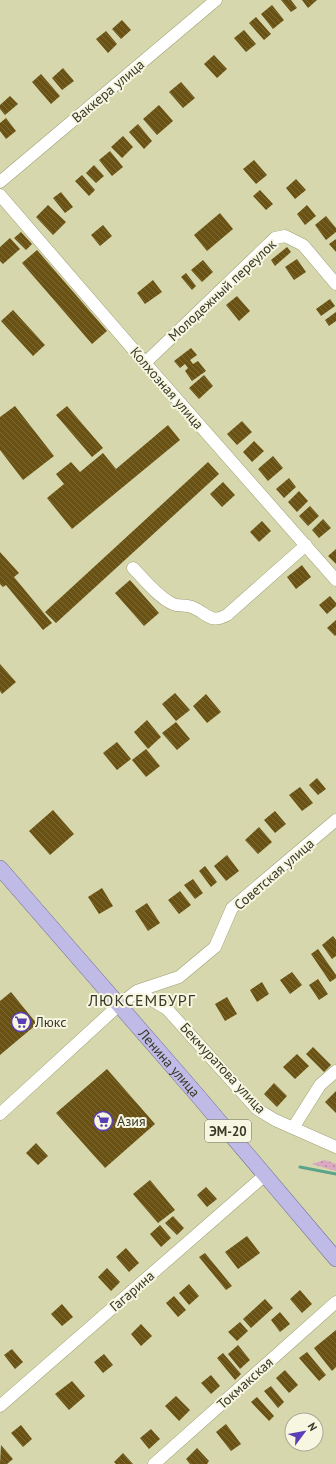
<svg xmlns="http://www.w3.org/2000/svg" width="336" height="1464" font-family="'PT Sans',sans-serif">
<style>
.grass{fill:url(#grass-dots)}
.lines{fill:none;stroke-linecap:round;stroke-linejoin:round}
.stream{stroke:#5ca489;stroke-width:3}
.building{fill:url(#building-back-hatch)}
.minor-casing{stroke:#a0a077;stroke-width:13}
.major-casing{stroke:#757099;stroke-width:16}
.minor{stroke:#fff;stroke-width:12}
.major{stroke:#bfbbe6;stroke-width:15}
.labels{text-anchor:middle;stroke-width:4;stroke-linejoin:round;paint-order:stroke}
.shield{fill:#f6f6e1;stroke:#727260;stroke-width:1}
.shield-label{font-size:13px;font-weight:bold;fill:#393928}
.street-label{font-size:14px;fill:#393928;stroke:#f6f6e1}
.poi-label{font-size:14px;fill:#393928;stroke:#f6f6e1;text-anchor:start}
.quarter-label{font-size:16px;letter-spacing:1px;fill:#393928;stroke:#f6f6e1}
</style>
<defs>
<pattern id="grass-dots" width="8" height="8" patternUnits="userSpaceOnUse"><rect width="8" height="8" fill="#daa8c0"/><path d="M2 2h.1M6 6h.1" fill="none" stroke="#b28a9c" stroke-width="1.8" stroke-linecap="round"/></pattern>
<pattern id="building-back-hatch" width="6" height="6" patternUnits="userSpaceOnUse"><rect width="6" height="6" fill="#695213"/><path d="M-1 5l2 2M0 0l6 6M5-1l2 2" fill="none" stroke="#7b6935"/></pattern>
</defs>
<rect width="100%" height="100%" fill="#d6d7ac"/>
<!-- grass -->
<path class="grass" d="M325,1160L336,1164V1171L311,1164Z"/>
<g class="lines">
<!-- stream -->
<path class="stream" d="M300,1167L336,1174"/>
</g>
<!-- building -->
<path class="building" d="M281,0H291L297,8L291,12Z
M302,0H317L308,8Z
M272,5L284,20L273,29L261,14Z
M256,17L271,34L264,40L249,23Z
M122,20L131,30L121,39L112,29Z
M244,30L256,44L246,52L234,38Z
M106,31L117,44L108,53L96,39Z
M214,55L227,69L217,78L204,64Z
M63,68L74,81L62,90L52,78Z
M41,74L60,96L51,104L32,82Z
M181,82L195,98L183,108L169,92Z
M10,96L18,104L5,115L0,109V105Z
M159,105L173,121L157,135L143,119Z
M6,118L16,131L6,139L0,131V123Z
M138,124L152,141L144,149L129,132Z
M123,136L133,147L122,158L111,147Z
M110,151L123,167L112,176L99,160Z
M254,160L267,175L256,184L243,169Z
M94,165L104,176L96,183L86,173Z
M82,175L95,190L89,196L75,181Z
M296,179L306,190L295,199L286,188Z
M260,190L273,204L266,210L253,196Z
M61,192L73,207L65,213L53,198Z
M48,205L66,222L53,235L36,217Z
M307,205L316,216L305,225L297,214Z
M220,213L233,229L207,251L194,235Z
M326,216L336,228V232L326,240L315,225Z
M103,225L112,236L100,246L91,235Z
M21,232L32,244L26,250L14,238Z
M10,238L20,249L3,264L0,261V247Z
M336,239V252L329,244Z
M287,247L291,252L275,266L271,260Z
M37,250L107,331L92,344L22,263Z
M297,259L306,272L294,280L285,267Z
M203,260L213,272L202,282L191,270Z
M186,273L196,286L192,290L181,277Z
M153,280L162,292L145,304L137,293Z
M237,296L250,311L239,321L226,305Z
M330,299L335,306L321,316L316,309Z
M13,310L45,345L33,356L1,321Z
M336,312V321L329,326L325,320Z
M191,348L197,355L190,360L193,364L198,361L206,371L192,381L185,371L188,368L185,364L180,368L174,361Z
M204,375L213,386L199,399L189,388Z
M15,406L54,456L23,480L0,450V417Z
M67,406L103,448L92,457L56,415Z
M242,421L252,432L237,445L227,434Z
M168,425L180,440L72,529L47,498L64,484L56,474L71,462L80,472L103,453L116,469Z
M254,441L264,451L252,462L243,452Z
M273,456L283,468L268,481L258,469Z
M208,462L219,474L56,623L45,612Z
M289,478L296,487L284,498L276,489Z
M223,482L235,495L222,507L210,494Z
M299,491L308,501L297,512L288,502Z
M310,506L319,516L308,526L299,516Z
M323,519L331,528L319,538L312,530Z
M262,521L271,531L259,542L250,532Z
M336,549V564L328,556Z
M0,552L19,573L14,577L52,623L43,630L6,585L3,587L0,584Z
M302,565L311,577L296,589L287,577Z
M130,580L159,613L144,626L115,593Z
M330,596L336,603V606L327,614L319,605Z
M336,620V635L335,636L327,628Z
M0,664L16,682L2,694L0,691Z
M175,693L190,710L176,721L162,704Z
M206,694L221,712L207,723L193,706Z
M147,720L161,737L148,749L134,732Z
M176,722L190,739L177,750L162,733Z
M117,742L131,759L117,770L103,753Z
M146,749L160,766L146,777L132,760Z
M317,778L326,789L318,795L309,785Z
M300,787L313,803L302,811L289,795Z
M53,810L74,834L50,855L29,831Z
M275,811L286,824L275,833L264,820Z
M259,827L272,842L258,854L245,840Z
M227,855L239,871L226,881L214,866Z
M205,866L217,882L211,887L199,871Z
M193,879L203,893L195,899L184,885Z
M102,888L113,906L99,914L88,897Z
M180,891L191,905L179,914L168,900Z
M147,903L160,923L148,931L135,911Z
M333,936L336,940V956L332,959L322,945Z
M318,949L336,975V978L330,982L311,954Z
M292,972L302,985L290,994L280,980Z
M318,979L328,994L319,1000L309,985Z
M262,982L269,994L257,1002L250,990Z
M11,992L37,1024L0,1055V1001Z
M227,997L237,1014L225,1021L215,1004Z
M313,1047L331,1065L324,1072L306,1054Z
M297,1054L309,1066L295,1079L283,1067Z
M107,1069L155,1124L105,1168L56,1113Z
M274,1083L287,1096L277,1107L264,1094Z
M336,1091V1113L325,1102Z
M36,1143L48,1156L38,1165L26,1153Z
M150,1180L175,1210L158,1223L133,1194Z
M206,1187L217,1199L207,1207L197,1195Z
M173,1216L184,1228L177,1235L165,1223Z
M160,1225L171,1238L161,1247L150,1234Z
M247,1236L260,1253L238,1269L225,1252Z
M126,1248L139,1263L129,1272L116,1257Z
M205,1253L232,1286L226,1290L199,1257Z
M107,1268L120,1282L111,1291L98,1277Z
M189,1284L199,1296L189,1305L179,1293Z
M300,1290L312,1304L302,1313L290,1299Z
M174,1296L186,1310L178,1317L166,1303Z
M265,1299L273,1308L251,1328L243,1319Z
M62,1304L73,1317L62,1326L51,1314Z
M280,1312L290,1324L280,1332L271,1320Z
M240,1322L248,1331L237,1341L228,1332Z
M141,1324L152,1336L141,1346L131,1334Z
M336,1330V1367L332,1371L314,1348Z
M238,1345L250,1360L240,1369L228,1354Z
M12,1349L23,1362L15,1369L4,1355Z
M307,1352L326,1375L319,1381L299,1358Z
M223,1353L241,1374L235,1380L217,1358Z
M104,1354L113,1365L103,1373L94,1362Z
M285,1370L298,1385L289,1393L276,1378Z
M211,1375L220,1386L211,1394L201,1383Z
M72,1381L85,1396L69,1410L55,1394Z
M271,1386L284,1402L278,1408L264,1391Z
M176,1396L190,1410L179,1421L165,1406Z
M257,1397L274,1416L269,1421L251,1402Z
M226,1424L241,1444L231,1451L216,1432Z
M21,1425L32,1439L23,1447L11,1433Z
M151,1429L160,1439L149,1449L140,1438Z
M1,1445L13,1459L7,1464H0Z
M197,1448L209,1461L207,1464H190L186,1459Z
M123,1453L133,1464H116L114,1462Z"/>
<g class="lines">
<defs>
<path id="minor" d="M0,182L216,0
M0,195L145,363L336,580
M145,363L275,238L285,236L303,245L336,284
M133,568C144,579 159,598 173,604C180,607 186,604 194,608C208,614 210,624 227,615L306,545
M137,991L167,1009L257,1109L275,1120L336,1147
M0,1114L119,1005L137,991L179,977L215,947L232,908L336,820
M293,1128L320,1085L336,1071
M0,1406L265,1175
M154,1464L336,1302"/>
<g id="major">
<path id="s1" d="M0,868L198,1096L336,1259"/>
</g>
</defs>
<!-- minor casing -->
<use href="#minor" class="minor-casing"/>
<!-- major casing -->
<use href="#major" class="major-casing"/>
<!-- minor -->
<use href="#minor" class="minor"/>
<!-- major -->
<use href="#major" class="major"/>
</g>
<!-- icons -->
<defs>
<symbol id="supermarket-ring" viewBox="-11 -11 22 22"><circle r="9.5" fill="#f6f6e1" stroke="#5a3eb6" stroke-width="1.5"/><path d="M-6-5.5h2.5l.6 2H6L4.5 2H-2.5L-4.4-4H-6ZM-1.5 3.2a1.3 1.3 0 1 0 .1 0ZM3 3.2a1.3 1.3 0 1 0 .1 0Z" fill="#5a3eb6"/></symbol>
</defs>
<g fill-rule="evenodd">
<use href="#supermarket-ring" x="10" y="1011" width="22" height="22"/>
<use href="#supermarket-ring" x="92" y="1110" width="22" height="22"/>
</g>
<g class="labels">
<!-- shield labels -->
<rect class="shield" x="205" y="1120" width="46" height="22" rx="3"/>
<g class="shield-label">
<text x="228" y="1136">ЭМ-20</text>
</g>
<!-- street labels -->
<g class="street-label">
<text transform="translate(108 91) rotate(-40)" y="5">Ваккера улица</text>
<text transform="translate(222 290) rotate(-43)" y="5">Молодежный переулок</text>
<text transform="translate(167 388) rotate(49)" y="5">Колхозная улица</text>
<text transform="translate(274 874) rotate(-41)" y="5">Советская улица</text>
<text dy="5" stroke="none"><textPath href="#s1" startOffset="258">Ленина улица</textPath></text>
<text transform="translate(223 1068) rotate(47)" y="5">Бекмуратова улица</text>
<text transform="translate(132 1291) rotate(-41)" y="5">Гагарина</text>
<text transform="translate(245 1383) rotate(-42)" y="5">Токмакская</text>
</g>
<!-- poi labels -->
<g class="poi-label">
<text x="35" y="1027">Люкс</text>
<text x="117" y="1126">Азия</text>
</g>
<!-- quarter labels -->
<g class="quarter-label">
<text x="142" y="1006">ЛЮКСЕМБУРГ</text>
</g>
</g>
<!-- north arrow -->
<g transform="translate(304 1432) rotate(58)"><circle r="19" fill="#f6f6e1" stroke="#aaaa97"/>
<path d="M0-3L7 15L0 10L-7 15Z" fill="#5a3eb6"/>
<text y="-6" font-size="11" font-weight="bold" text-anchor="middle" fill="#393928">N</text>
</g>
</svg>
